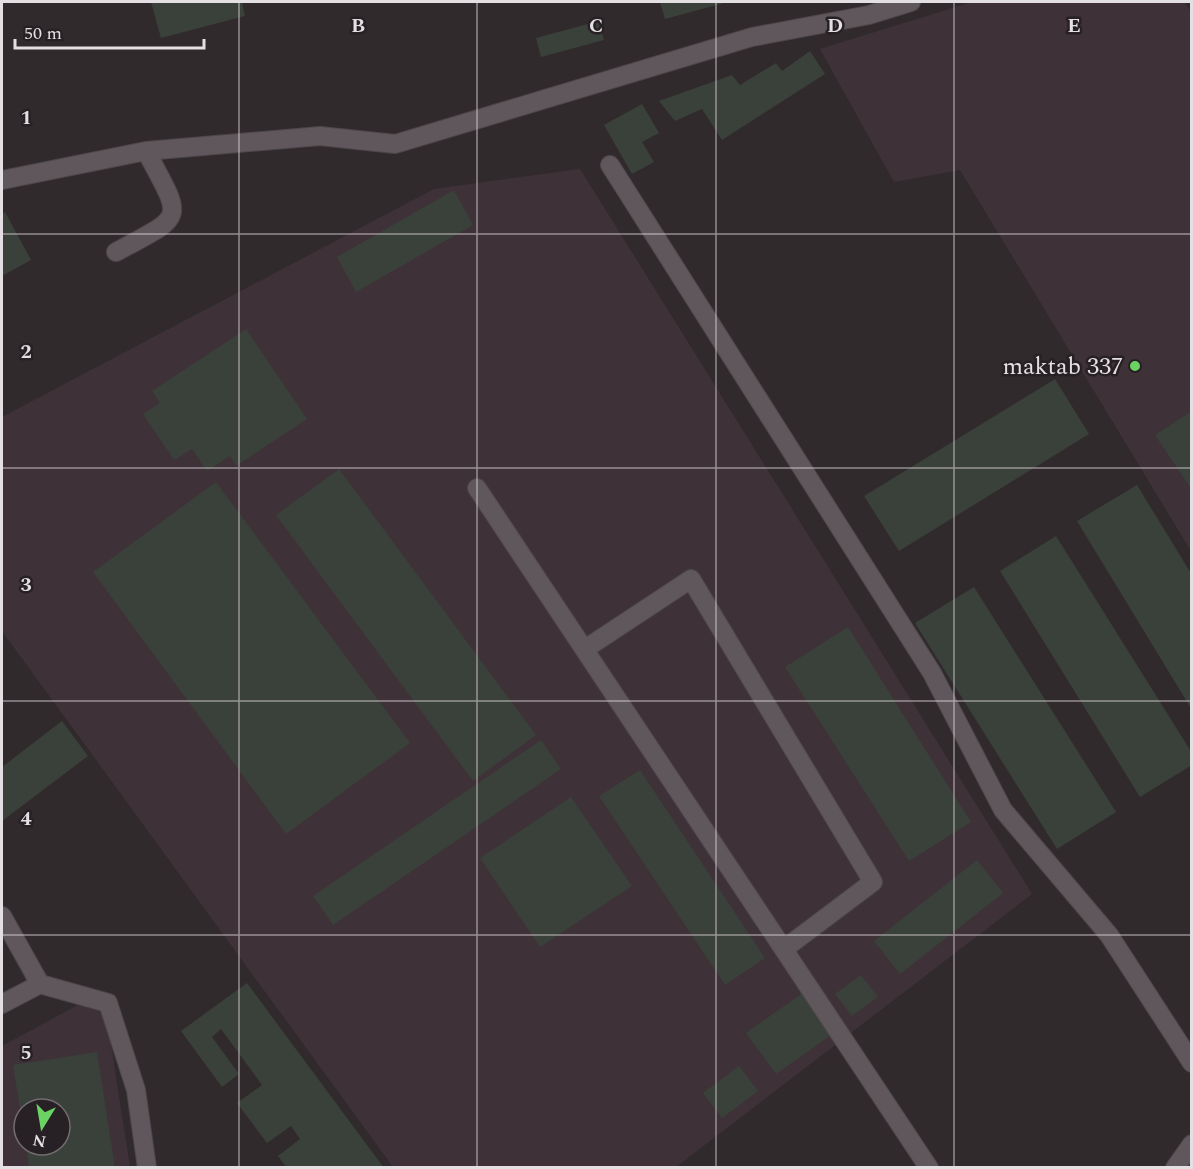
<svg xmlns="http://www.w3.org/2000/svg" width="1193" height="1169" font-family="Spectral,serif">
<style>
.built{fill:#3e3238;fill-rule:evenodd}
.building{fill:#3a403a}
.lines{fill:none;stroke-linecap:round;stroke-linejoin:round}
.minor-casing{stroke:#4d474b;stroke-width:20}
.minor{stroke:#5f575b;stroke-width:18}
.grid{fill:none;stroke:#e4dfe2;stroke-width:1.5;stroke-opacity:0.55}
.poi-dot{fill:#6ad364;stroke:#272024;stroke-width:2}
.labels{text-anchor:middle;stroke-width:5;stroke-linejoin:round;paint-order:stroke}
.poi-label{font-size:24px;fill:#e4dfe2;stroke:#272024;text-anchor:end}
.grid-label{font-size:20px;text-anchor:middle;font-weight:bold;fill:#e4dfe2;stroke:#272024;stroke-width:5;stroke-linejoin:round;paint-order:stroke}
</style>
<rect width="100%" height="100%" fill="#312a2d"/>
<!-- built -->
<path class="built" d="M972,2H1184L1192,13L1191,551L960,170L894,182L820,49Z
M580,169L1032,894L676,1167H393L2,631V417L434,189Z
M78,1005L106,1013L130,1167L2,1168V1046ZM24,1109H60V1145H24Z"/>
<!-- building -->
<path class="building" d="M151,2H242L245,16L161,38Z
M660,2H728L665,19Z
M599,21L604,40L541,57L536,38Z
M810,51L825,74L722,140L702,109L675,121L659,101L732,75L740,85L776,63L782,71Z
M642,104L659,133L642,142L654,162L632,174L604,125Z
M454,190L473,225L356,292L337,257Z
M5,212L31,260L2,276V214Z
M246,329L307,419L236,466L230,456L207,471L192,449L174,460L143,414L160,403L152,391Z
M1055,379L1089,434L899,551L864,496Z
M1192,411V490L1155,435Z
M339,469L536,735L473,781L276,515Z
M216,482L410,743L286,834L93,572Z
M1137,485L1192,575V710L1077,521Z
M1056,536L1192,753V765L1140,797L1000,571Z
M974,587L1116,812L1057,849L915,623Z
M848,627L971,822L909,861L785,667Z
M62,721L88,756L2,821V767Z
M541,740L561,769L333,925L313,896Z
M640,770L765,958L725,985L599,796Z
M571,797L632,886L540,947L480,858Z
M977,860L1003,893L900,974L874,941Z
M861,975L878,997L852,1016L835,994Z
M247,983L384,1168H287L278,1156L300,1139L291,1126L267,1143L237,1103L262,1085L221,1029L212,1037L239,1074L222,1087L181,1031Z
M804,992L834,1033L776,1074L746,1033Z
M97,1052L115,1168H29L26,1145H60V1109H24L23,1127L13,1065Z
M739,1066L758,1091L722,1118L703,1093Z"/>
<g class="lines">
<defs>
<path id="minor" d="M610,165L932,673L1003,810L1109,935L1192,1063
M2,180L146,151L320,136L395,144L752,37L869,15L911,2
M116,252C186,214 184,222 146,151
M477,488L929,1168
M585,649L691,579L873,882L784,949
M2,916L40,984
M2,1004L40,984L108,1003L136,1090L147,1168
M1175,1168L1192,1144"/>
</defs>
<!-- minor casing -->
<use href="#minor" class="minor-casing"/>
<!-- minor -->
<use href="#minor" class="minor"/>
</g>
<!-- grid -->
<path class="grid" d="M239,2V1168M477,2V1168M716,2V1168M954,2V1168M2,234H1192M2,468H1192M2,701H1192M2,935H1192"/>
<!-- markers -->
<circle class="poi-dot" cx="1135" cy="366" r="6"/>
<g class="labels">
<!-- poi labels -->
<g class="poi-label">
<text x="1123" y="374">maktab 337</text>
</g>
</g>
<g class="grid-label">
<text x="358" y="32">B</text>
<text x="596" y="32">C</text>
<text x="835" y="32">D</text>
<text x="1074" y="32">E</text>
<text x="26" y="124">1</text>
<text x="26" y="358">2</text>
<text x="26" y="591">3</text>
<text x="26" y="825">4</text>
<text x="26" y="1059">5</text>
</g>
<!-- border -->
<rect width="1193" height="1169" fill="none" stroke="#e4dfe2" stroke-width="6"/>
<!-- north arrow -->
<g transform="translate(42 1127) rotate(191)"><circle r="28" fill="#272024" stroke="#736c70" stroke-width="1.5"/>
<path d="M0-4.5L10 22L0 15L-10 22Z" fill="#6ad364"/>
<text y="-9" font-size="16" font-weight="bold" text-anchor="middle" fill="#e4dfe2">N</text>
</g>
<!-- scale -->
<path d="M15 39v9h189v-9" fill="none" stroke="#e4dfe2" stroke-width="3"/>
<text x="24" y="39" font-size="18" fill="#e4dfe2" stroke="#272024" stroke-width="4.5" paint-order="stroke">50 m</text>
</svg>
